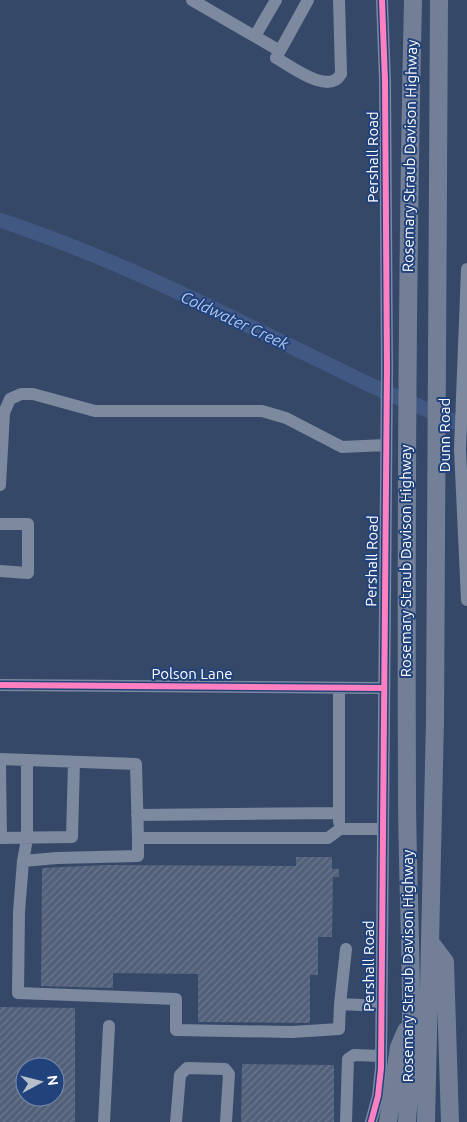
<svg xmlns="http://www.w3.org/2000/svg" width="467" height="1122" font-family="Ubuntu,sans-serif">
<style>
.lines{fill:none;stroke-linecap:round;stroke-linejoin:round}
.river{stroke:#415882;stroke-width:15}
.building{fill:url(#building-hatch);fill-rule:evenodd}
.minor{stroke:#7c899f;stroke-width:12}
.highway{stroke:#727f97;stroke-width:18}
.cycleway-casing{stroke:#22427c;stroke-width:9}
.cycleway{stroke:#ff80c0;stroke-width:6}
.labels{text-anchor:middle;stroke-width:4;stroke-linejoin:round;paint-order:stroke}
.street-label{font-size:15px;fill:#fff;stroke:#22427c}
.water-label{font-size:16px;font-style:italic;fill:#b1c7ee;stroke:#22427c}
</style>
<defs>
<pattern id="building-hatch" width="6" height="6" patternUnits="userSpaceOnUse" patternTransform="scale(1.25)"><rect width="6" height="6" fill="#52607a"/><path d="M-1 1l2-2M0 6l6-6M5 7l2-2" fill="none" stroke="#6c788e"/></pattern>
</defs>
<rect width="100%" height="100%" fill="#364868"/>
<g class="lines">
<!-- river -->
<path class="river" d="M0,220C127,262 246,325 366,383C399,399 434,412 467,427"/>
</g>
<!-- building -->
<path class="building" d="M296,857H332V869H339V877H333L332,937H318V975H310V1023L198,1022V974L113,973V988L41,986L42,868L106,865L296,866Z
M0,1007L75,1008V1122H0ZM25,1067H55V1097H25Z
M242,1064L334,1065V1122H241Z"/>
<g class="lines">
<!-- minor -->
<path class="minor" d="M192,0L280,51
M308,0L276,58C291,66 329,96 341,74L339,0
M255,36L276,0
M467,269L460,449L467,600
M0,485L4,413L10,399L21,394H33L95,411H262L286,418L342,447L386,445
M0,524H28V573L0,571
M0,685L383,688
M339,688V822
M0,759L27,760
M0,766L1,838L72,837L74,762
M137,815L339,813
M23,861L27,839V760L136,764L138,838
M340,1004L346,949
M381,1006L340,1004L339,1029L292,1032L176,1030V999L18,993L19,912L23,861L57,858L138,856V838H328L340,829H382
M104,1122L109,1026
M176,1122L180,1075L187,1068L225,1069L229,1074L226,1122
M346,1122L348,1059L354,1055L381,1056
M371,1122L378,1096L381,1068L387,367L385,81L382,0"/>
<!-- highway -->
<path class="highway" d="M430,942L445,962L450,1122
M388,1122L399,1047L406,1031
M407,1122C416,1011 407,900 407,789C406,526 407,263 413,0
M426,1122L435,720L439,0"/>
<defs>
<path id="cycleway" d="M0,685L383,688
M371,1122L378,1096L381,1068L387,367L385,81L382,0"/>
</defs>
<!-- cycleway casing -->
<use href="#cycleway" class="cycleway-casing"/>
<!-- cycleway -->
<use href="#cycleway" class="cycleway"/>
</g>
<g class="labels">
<!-- street labels -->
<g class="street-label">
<text transform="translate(410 156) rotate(-89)" y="5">Rosemary Straub Davison Highway</text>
<text transform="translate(373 157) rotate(-90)" y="5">Pershall Road</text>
<text transform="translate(445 435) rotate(-90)" y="5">Dunn Road</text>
<text transform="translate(372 561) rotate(-89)" y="5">Pershall Road</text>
<text transform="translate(406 561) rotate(-90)" y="5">Rosemary Straub Davison Highway</text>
<text x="192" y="679">Polson Lane</text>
<text transform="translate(369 966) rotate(-90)" y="5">Pershall Road</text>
<text transform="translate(408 966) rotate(-90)" y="5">Rosemary Straub Davison Highway</text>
</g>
<!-- water labels -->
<g class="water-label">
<text transform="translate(235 320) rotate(25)" y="6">Coldwater Creek</text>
</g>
</g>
<!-- north arrow -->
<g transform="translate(40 1082) rotate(83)"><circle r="24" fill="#22427c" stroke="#7a8eb0"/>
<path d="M0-4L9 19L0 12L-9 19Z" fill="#b9bfca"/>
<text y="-8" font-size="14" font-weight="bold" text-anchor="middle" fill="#ffffff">N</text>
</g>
</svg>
